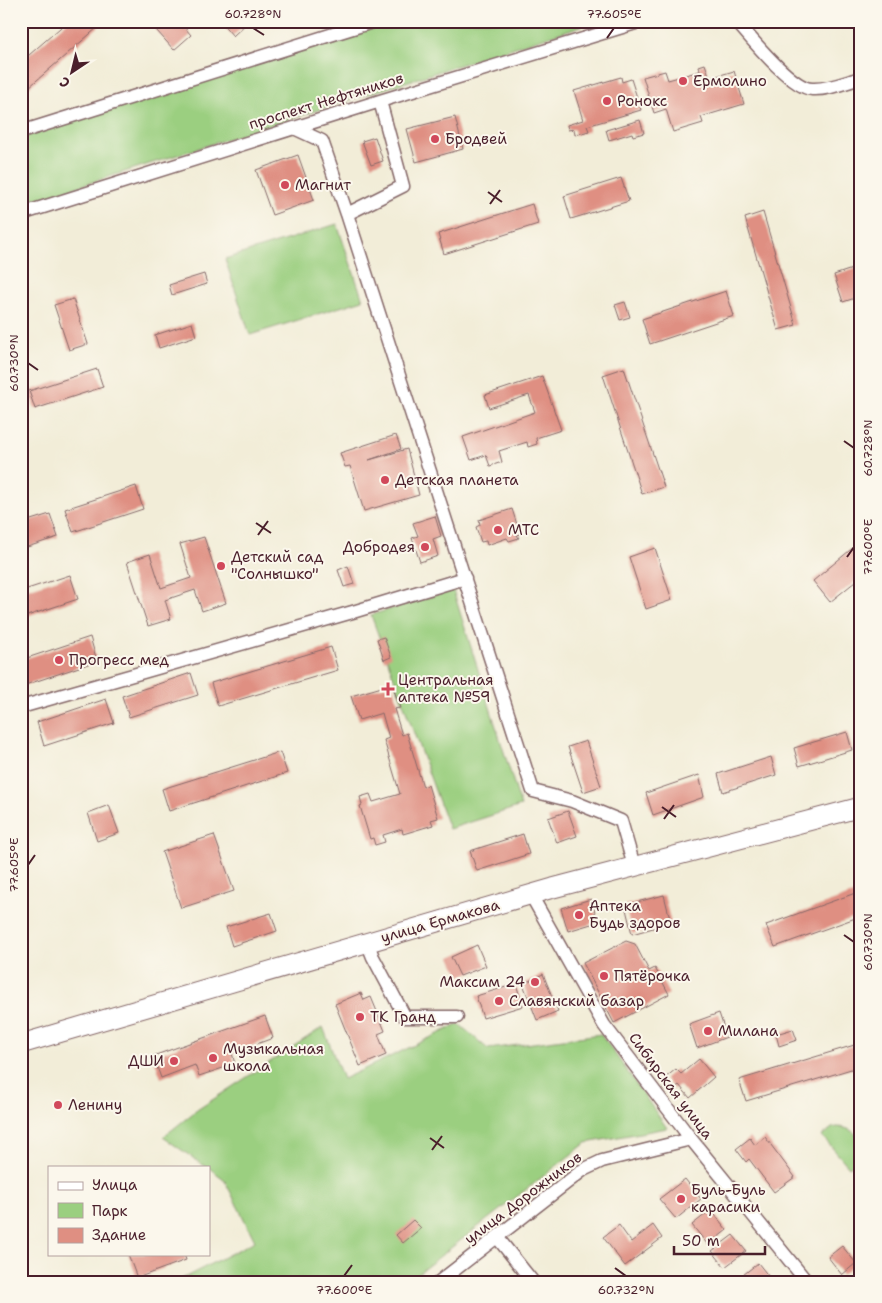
<svg xmlns="http://www.w3.org/2000/svg" width="882" height="1303" font-family="'Shantell Sans',sans-serif">
<style>
.green{fill:#9bcf80;stroke:#727756}
.building{fill:#df8f82}
.lines{fill:none;stroke-linecap:round;stroke-linejoin:round}
.street-casing{stroke:#856768;stroke-width:15}
.secondary-casing{stroke:#856768;stroke-width:21}
.street{stroke:#fff;stroke-width:12}
.secondary{stroke:#fff;stroke-width:19}
.ticks{fill:none;stroke:#4a1f2b;stroke-width:2}
.poi-dot{fill:#d1495b;stroke:#fbf7ec;stroke-width:2}
.labels{text-anchor:middle;stroke-width:4;stroke-linejoin:round;paint-order:stroke}
.poi-label{font-size:15px;fill:#4a1f2b;stroke:#fbf7ec;text-anchor:start}
.street-label{font-size:15px;fill:#4a1f2b;stroke:#fbf7ec}
.neatline{fill:none;stroke:#4a1f2b;stroke-width:2}
.ticks-label{font-size:12px;text-anchor:middle;fill:#4a1f2b}
</style>
<rect width="100%" height="100%" fill="#fbf7ec"/>
<filter id="ink" filterUnits="userSpaceOnUse"><feTurbulence type="fractalNoise" baseFrequency=".02" numOctaves="2"/><feDisplacementMap in="SourceGraphic" scale="10" xChannelSelector="R" yChannelSelector="G"/><feConvolveMatrix kernelMatrix="1 2 1 2 8 2 1 2 1" color-interpolation-filters="sRGB"/></filter>
<filter id="wash" filterUnits="userSpaceOnUse"><feTurbulence type="fractalNoise" baseFrequency=".0096" numOctaves="4" result="noise"/><feDisplacementMap in="SourceGraphic" scale="20" xChannelSelector="R" yChannelSelector="G"/><feGaussianBlur stdDeviation="1.12" result="paint"/><feColorMatrix in="noise" values="0 0 0 0 0 0 0 0 0 0 0 0 0 0 0 0 0 1.4 0 .05"/><feComposite in="paint" operator="in"/></filter>
<g filter="url(#wash)">
<rect width="100%" height="100%" fill="#f2edd8"/>
<!-- green -->
<path class="green" d="M394,21H597L21,205V138Z
M337,224L363,300L250,335L225,259Z
M453,590L521,806L449,829L371,615Z
M459,1024L488,1049L601,1034L667,1128L586,1143L407,1282H176L255,1241L224,1179L209,1168V1167H206L163,1137L197,1110L323,1027L343,1079Z
M837,1127C862,1127 870,1154 849,1167L822,1136L832,1128Z"/>
<g id="blocks">
<!-- building -->
<path class="building" d="M68,21H105L21,94V62Z
M148,21H179L191,35L174,50Z
M220,21H249L233,36Z
M705,64L710,78L734,71L744,104L701,117L703,123L673,132L666,109L654,113L643,77L665,71L668,80L700,71L699,66Z
M621,77L622,82L631,79L641,110L587,126L589,131L575,135L574,129L568,130L567,125L583,120L574,91Z
M455,117L463,149L416,162L407,129Z
M640,120L644,133L633,136L632,133L609,140L606,130Z
M375,137L383,161L371,165L362,141Z
M298,155L314,200L272,215L256,170Z
M621,178L629,201L571,219L564,196Z
M532,204L538,224L444,254L438,234Z
M763,212L796,325L778,330L745,218Z
M861,266V296L843,302L834,275Z
M204,274L207,284L172,295L169,285Z
M726,291L734,316L650,344L642,319Z
M73,299L88,344L69,350L54,305Z
M625,302L630,317L620,320L615,305Z
M192,323L196,336L159,348L155,335Z
M624,368L664,487L642,494L603,375Z
M97,369L103,387L35,409L29,391Z
M542,376L561,430L536,438L537,444L528,447L527,442L499,451L502,462L490,466L486,455L471,460L463,437L535,412L529,395L489,408L485,395Z
M396,435L401,449L369,460L407,449L419,495L364,511L350,466L345,467L340,453Z
M136,486L143,509L73,532L65,509Z
M512,509L520,534L517,535L519,538L509,541L507,538L487,545L486,541L481,542L476,527L480,525L479,520Z
M50,514L58,537L21,549V523Z
M435,516L441,536L433,539L438,556L420,562L412,538L418,536L413,523Z
M204,537L226,603L202,611L195,590L165,600L171,619L148,626L127,562L150,554L161,588L191,578L180,544Z
M861,541V577L830,602L813,581Z
M655,548L672,600L646,609L629,557Z
M348,566L354,584L344,587L338,570Z
M70,575L78,599L21,618V591Z
M90,637L97,661L25,685L21,672V660Z
M384,637L391,657L384,660L377,639Z
M331,647L338,670L218,706L211,683Z
M191,673L198,695L129,717L122,696Z
M392,684L400,708L394,709L402,735L407,733L423,787L428,785L438,818L431,820L433,825L403,834L402,829L383,835L385,842L375,845L373,838L370,839L360,806L362,805L360,797L370,794L373,802L400,794L384,740L389,738L382,713L359,720L351,696Z
M106,699L114,723L44,746L37,722Z
M847,732L852,750L799,766L794,748Z
M586,741L601,786L583,792L568,747Z
M280,752L287,773L169,811L162,789Z
M771,757L776,775L723,792L718,774Z
M699,775L704,797L653,815L646,793Z
M109,805L119,833L97,841L88,813Z
M568,811L577,836L557,843L548,818Z
M523,834L529,854L477,871L470,851Z
M214,835L234,891L181,908L162,852Z
M861,891V916L775,947L766,925Z
M664,895L671,923L632,934L625,905Z
M591,899L598,922L568,931L561,908Z
M271,913L277,931L232,946L226,927Z
M626,941L635,944L649,971L655,968L669,994L614,1023L583,963Z
M477,945L486,966L460,976L451,957Z
M543,974L558,1011L537,1020L523,984Z
M516,984L523,1006L483,1018L476,996Z
M361,993L364,1000L371,997L385,1031L378,1034L386,1055L360,1066L335,1004Z
M719,1013L727,1037L697,1048L689,1024Z
M265,1016L273,1038L232,1053L235,1064L199,1076L195,1065L161,1078L153,1056Z
M793,1029L797,1040L779,1046L776,1034Z
M861,1043V1066L746,1101L739,1080Z
M699,1059L714,1077L690,1098L679,1085L674,1089L665,1078L676,1069L681,1074Z
M765,1137L795,1177L774,1192L749,1159L746,1162L736,1149L750,1138L755,1145Z
M685,1179L701,1199L676,1219L659,1199Z
M711,1210L727,1230L708,1245L692,1225Z
M413,1220L421,1228L403,1243L396,1235Z
M619,1225L631,1242L653,1225L662,1238L625,1266L603,1237Z
M733,1235L746,1251L725,1267L712,1251Z
M842,1246L856,1263L842,1275L828,1257Z
M128,1254H184L186,1260L137,1278Z
M758,1263L773,1282H740L738,1279Z"/>
</g>
</g>
<g filter="url(#ink)">
<use href="#blocks" fill-opacity="0" stroke="#856768" stroke-width="1"/>
<g class="lines">
<defs>
<path id="street" d="M736,21C751,38 791,88 812,89C828,90 846,82 861,78
M380,101L403,186L347,214L533,791L572,801L621,821L634,866
M294,128L322,141L347,214
M21,132L375,21
M21,214L380,101L642,21
M21,707L356,611L465,578
M531,895L604,1025L691,1139L807,1282
M367,942L373,957L405,1017H457
M497,1237L533,1282
M439,1282L583,1170L602,1161L691,1139"/>
<path id="secondary" d="M21,1044L553,888L861,807"/>
</defs>
<!-- street casing -->
<use href="#street" class="street-casing"/>
<!-- secondary casing -->
<use href="#secondary" class="secondary-casing"/>
<!-- street -->
<use href="#street" class="street"/>
<!-- secondary -->
<use href="#secondary" class="secondary"/>
</g>
</g>
<!-- ticks -->
<path class="ticks" d="M253,28L264,35M607,38L614,28M488,192L502,202M490,204L500,190M28,363L38,370M844,441L854,448M256,523L271,533M258,535L268,521M847,557L854,547M662,807L676,817M664,819L674,805M28,865L35,855M844,935L854,942M430,1138L444,1148M432,1150L442,1136M615,1268L626,1276M344,1276L352,1265"/>
<!-- markers -->
<g class="poi-dot">
<circle cx="683" cy="81" r="5"/>
<circle cx="607" cy="101" r="5"/>
<circle cx="435" cy="139" r="5"/>
<circle cx="285" cy="185" r="5"/>
<circle cx="385" cy="480" r="5"/>
<circle cx="498" cy="530" r="5"/>
<circle cx="425" cy="547" r="5"/>
<circle cx="221" cy="566" r="5"/>
<circle cx="59" cy="660" r="5"/>
<path d="M385.5 681.5h5v5h5v5h-5v5h-5v-5h-5v-5h5z"/>
<circle cx="579" cy="915" r="5"/>
<circle cx="604" cy="976" r="5"/>
<circle cx="535" cy="982" r="5"/>
<circle cx="499" cy="1001" r="5"/>
<circle cx="360" cy="1017" r="5"/>
<circle cx="708" cy="1031" r="5"/>
<circle cx="213" cy="1058" r="5"/>
<circle cx="174" cy="1061" r="5"/>
<circle cx="58" cy="1105" r="5"/>
<circle cx="681" cy="1199" r="5"/>
</g>
<g class="labels">
<!-- poi labels -->
<g class="poi-label">
<text x="693" y="86">Ермолино</text>
<text x="617" y="106">Ронокс</text>
<text x="445" y="144">Бродвей</text>
<text x="295" y="190">Магнит</text>
<text x="395" y="485">Детская планета</text>
<text x="508" y="535">МТС</text>
<text x="415" y="552" text-anchor="end">Добродея</text>
<text x="231" y="562">Детский сад<tspan x="231" dy="17">"Солнышко"</tspan></text>
<text x="69" y="665">Прогресс мед</text>
<text x="398" y="685">Центральная<tspan x="398" dy="17">аптека №59</tspan></text>
<text x="589" y="911">Аптека<tspan x="589" dy="17">Будь здоров</tspan></text>
<text x="614" y="981">Пятёрочка</text>
<text x="525" y="987" text-anchor="end">Максим 24</text>
<text x="509" y="1006">Славянский базар</text>
<text x="370" y="1022">ТК Гранд</text>
<text x="718" y="1036">Милана</text>
<text x="223" y="1054">Музыкальная<tspan x="223" dy="17">школа</tspan></text>
<text x="164" y="1066" text-anchor="end">ДШИ</text>
<text x="68" y="1110">Ленину</text>
<text x="691" y="1195">Буль-Буль<tspan x="691" dy="17">карасики</tspan></text>
</g>
<!-- street labels -->
<g class="street-label">
<text transform="translate(326 101) rotate(-17)" y="5">проспект Нефтяников</text>
<text transform="translate(440 921) rotate(-16)" y="5">улица Ермакова</text>
<text transform="translate(671 1086) rotate(53)" y="5">Сибирская улица</text>
<text transform="translate(523 1198) rotate(-37)" y="5">улица Дорожников</text>
</g>
</g>
<!-- margin -->
<rect width="882" height="1303" fill="none" stroke="#fbf7ec" stroke-width="55"/>
<!-- legend -->
<rect x="48" y="1166" width="162" height="90" fill="#fbf7ec" stroke="#b4a19f"/>
<rect x="58" y="1182" width="25" height="8" fill="#ffffff" stroke="#b4a19f"/>
<text x="92" y="1190" font-size="15" fill="#4a1f2b">Улица</text>
<rect x="58" y="1203" width="25" height="15" fill="#9bcf80" stroke="#b4a19f"/>
<text x="92" y="1216" font-size="15" fill="#4a1f2b">Парк</text>
<rect x="58" y="1228" width="25" height="15" fill="#df8f82" stroke="#b4a19f"/>
<text x="92" y="1240" font-size="15" fill="#4a1f2b">Здание</text>
<!-- north arrow -->
<g transform="translate(72 72) rotate(215)" stroke="#fbf7ec" stroke-width="4" paint-order="stroke">
<path d="M0-4L9 19L0 12L-9 19Z" fill="#4a1f2b"/>
<text y="-8" font-size="14" font-weight="bold" text-anchor="middle" fill="#4a1f2b">С</text>
</g>
<!-- scale -->
<path d="M674 1246v8h91v-8" fill="none" stroke="#4a1f2b" stroke-width="2.5"/>
<text x="682" y="1246" font-size="15" fill="#4a1f2b" stroke="#fbf7ec" stroke-width="4" paint-order="stroke">50 m</text>
<rect x="28" y="28" width="826" height="1248" class="neatline"/>
<g class="ticks-label">
<text x="253" y="18">60.728°N</text>
<text x="614" y="18">77.605°E</text>
<text transform="translate(14 363) rotate(-90)" y="4">60.730°N</text>
<text transform="translate(868 448) rotate(-90)" y="4">60.728°N</text>
<text transform="translate(868 547) rotate(-90)" y="4">77.600°E</text>
<text transform="translate(14 865) rotate(-90)" y="4">77.605°E</text>
<text transform="translate(868 942) rotate(-90)" y="4">60.730°N</text>
<text x="344" y="1294">77.600°E</text>
<text x="626" y="1294">60.732°N</text>
</g>
</svg>
